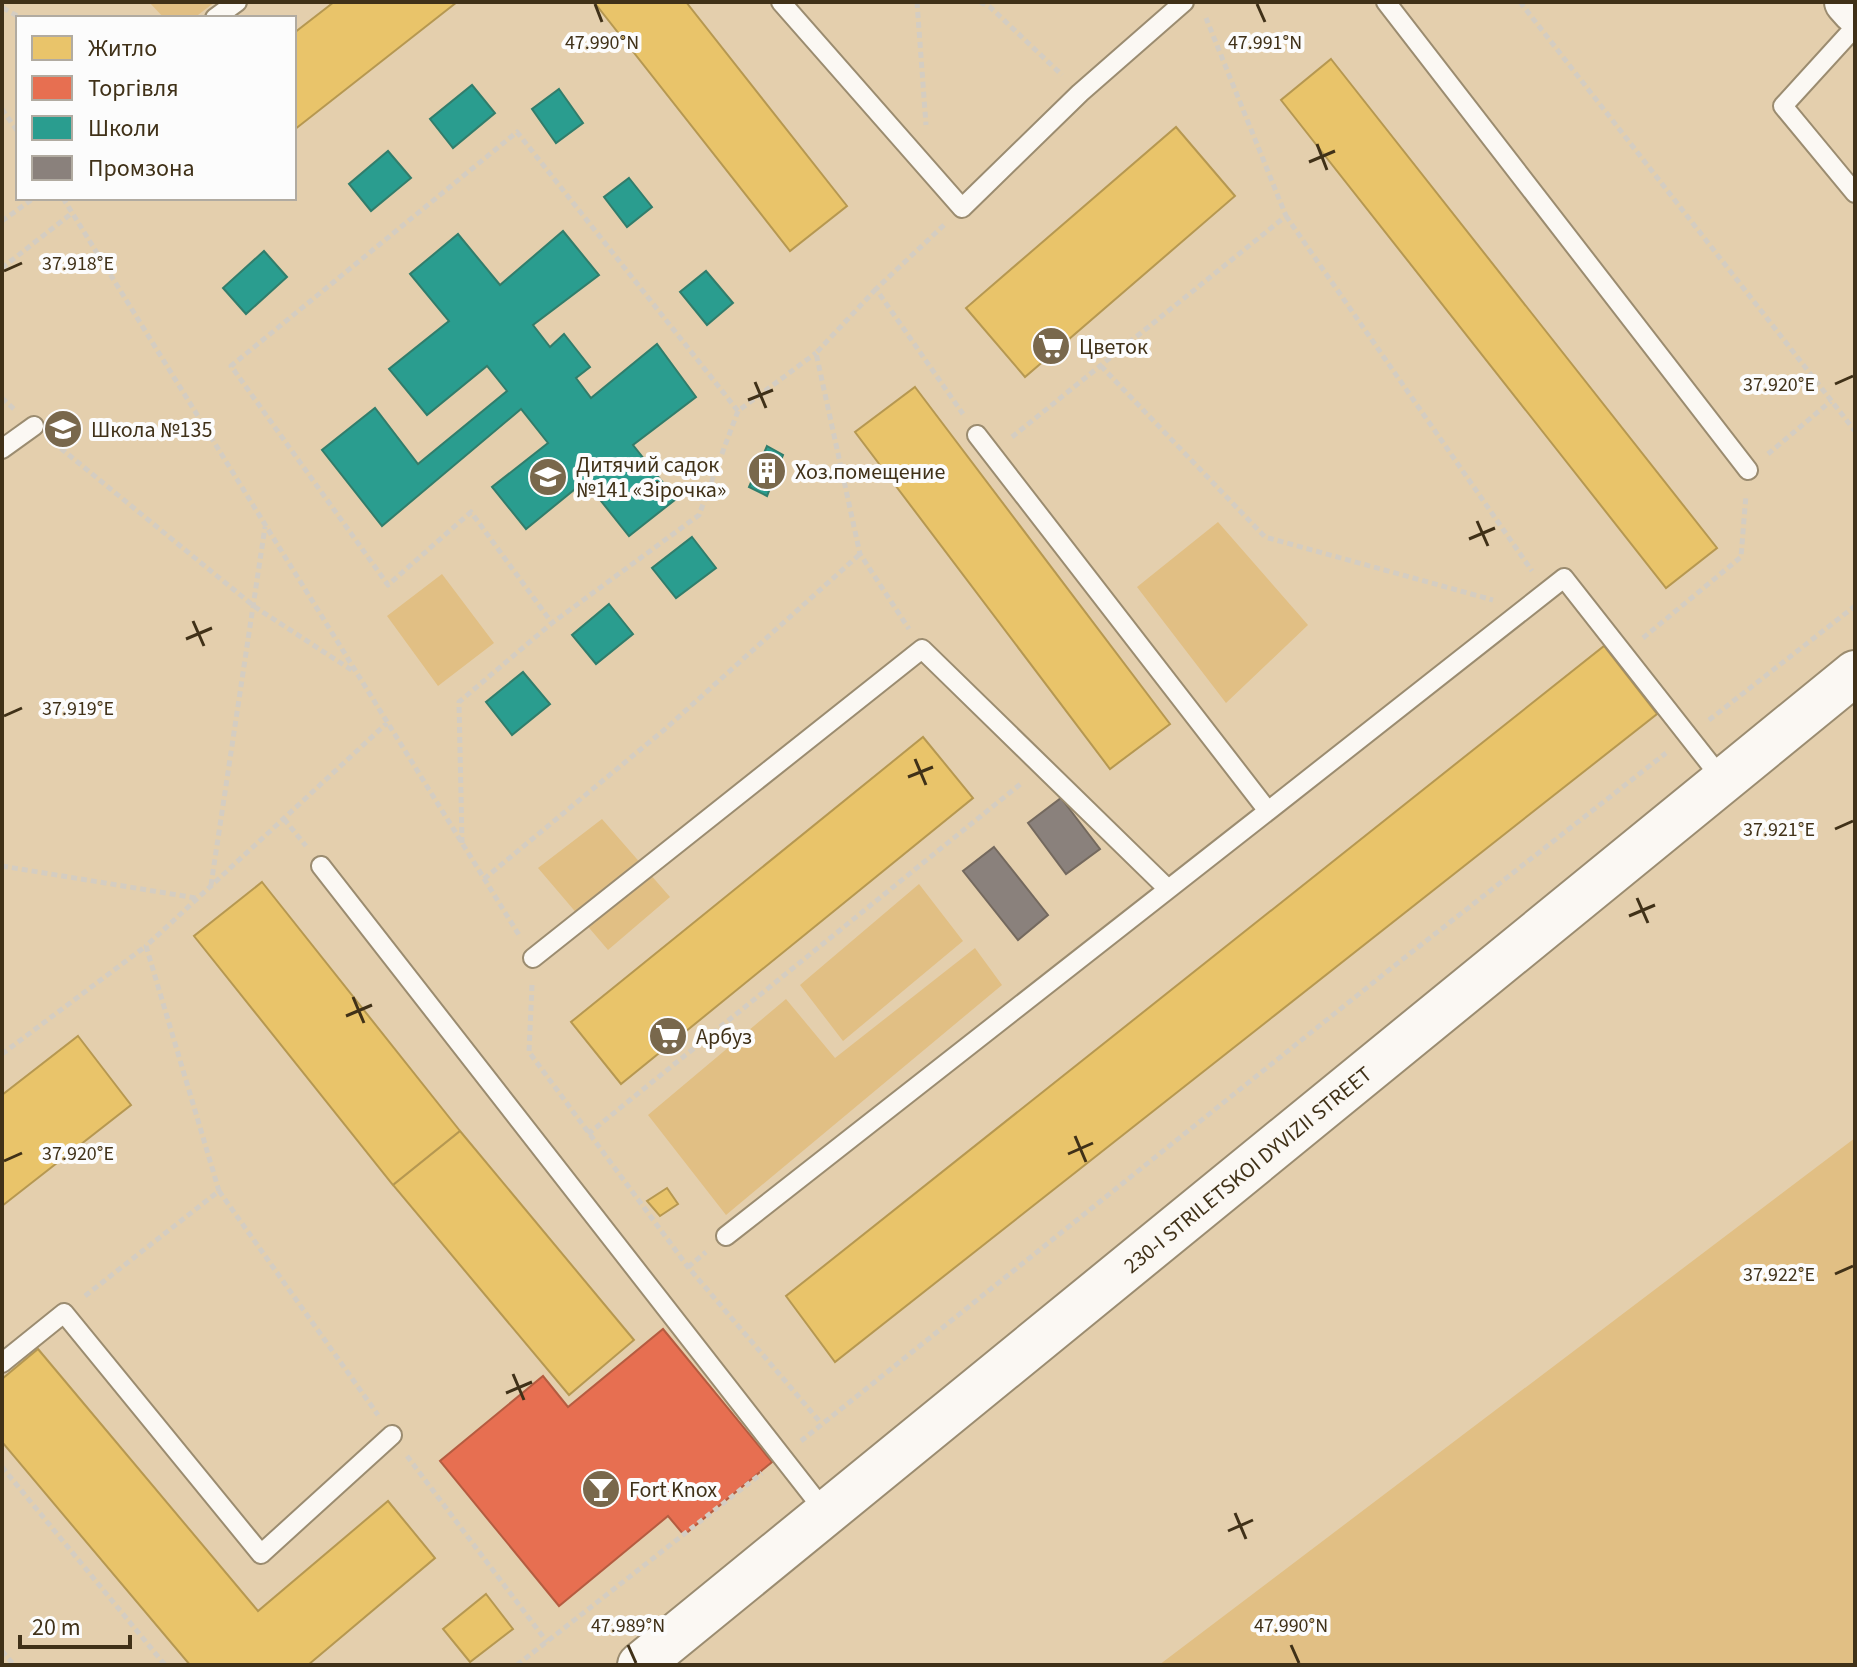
<svg xmlns="http://www.w3.org/2000/svg" width="1857" height="1667" font-family="'Source Sans 3',sans-serif">
<style>
.green{fill:#e1bf84}
.homes{fill:#e9c46a;stroke:#b69851;stroke-width:2}
.shops{fill:#e76f51;stroke:#b55c40;stroke-width:2}
.schools{fill:#2a9d8f;stroke:#317d6b;stroke-width:2}
.industry{fill:#8a817c;stroke:#74695e;stroke-width:2}
.lines{fill:none;stroke-linecap:round;stroke-linejoin:round}
.lane-casing{stroke:#9b8c70;stroke-width:22}
.secondary-casing{stroke:#9b8c70;stroke-width:48}
.path{stroke:#d4cdc2;stroke-width:5;stroke-dasharray:6 4;stroke-linecap:butt}
.lane{stroke:#fbf8f3;stroke-width:18}
.secondary{stroke:#fbf8f3;stroke-width:44}
.ticks{fill:none;stroke:#403118;stroke-width:3}
.labels{text-anchor:middle;stroke-width:8;stroke-linejoin:round;paint-order:stroke}
.poi-label{font-size:22px;fill:#403118;stroke:#fcfcfc;text-anchor:start}
.street-label{font-size:22px;fill:#403118;stroke:#fcfcfc}
.ticks-label{font-size:20px;text-anchor:middle;fill:#403118;stroke:#fcfcfc;stroke-width:8;stroke-linejoin:round;paint-order:stroke}
</style>
<rect width="100%" height="100%" fill="#e4cfad"/>
<!-- green -->
<path class="green" d="M149,2H215L194,18H164Z
M1218,522L1308,625L1226,703L1137,587Z
M442,574L494,643L438,686L387,616Z
M602,819L670,897L608,950L538,868Z
M919,884L963,941L843,1041L800,985Z
M975,948L1002,985L726,1215L648,1115L786,999L835,1058Z
M1855,1138V1665H1159Z"/>
<!-- homes -->
<path class="homes" d="M334,2H457L294,130V33Z
M594,2H686L847,206L790,251Z
M1331,59L1717,548L1666,588L1281,100Z
M1176,127L1235,196L1025,377L966,308Z
M915,387L1170,724L1110,769L855,432Z
M1604,646L1657,714L835,1362L786,1296Z
M923,737L973,798L621,1084L571,1022Z
M262,882L460,1131L393,1185L194,936Z
M78,1036L131,1105L2,1206V1095Z
M460,1131L634,1340L569,1395L393,1185Z
M667,1188L678,1204L660,1216L647,1201Z
M38,1349L258,1611L388,1501L435,1558L308,1665H190L2,1442V1379Z
M486,1594L513,1629L470,1662L443,1629Z"/>
<!-- shops -->
<path class="shops" d="M663,1329L772,1462L684,1535L668,1516L559,1606L440,1461L543,1376L568,1407Z"/>
<!-- schools -->
<path class="schools" d="M472,85L495,113L453,148L430,119Z
M559,89L583,123L556,143L532,109Z
M388,151L411,178L371,211L349,184Z
M629,178L652,207L627,227L604,197Z
M563,231L599,275L533,325L550,347L564,334L590,367L576,378L591,398L657,344L696,397L633,445L676,499L629,536L585,481L526,529L492,487L548,443L521,409L382,526L322,450L375,408L418,464L507,391L487,366L427,415L389,369L449,321L410,274L458,234L500,285Z
M264,251L287,277L246,314L223,288Z
M706,271L733,303L707,325L680,292Z
M767,446L783,455L767,496L749,487Z
M692,537L716,568L676,598L652,568Z
M609,604L633,634L596,664L572,635Z
M523,672L550,704L512,735L486,702Z"/>
<!-- industry -->
<path class="industry" d="M1061,798L1100,849L1066,874L1028,823Z
M994,847L1048,915L1018,940L963,871Z"/>
<g class="lines">
<defs>
<path id="lane" d="M781,2L962,208L1080,93L1184,2
M1386,2L1748,470
M215,18L237,2
M1855,27L1783,106L1855,193
M977,435L1268,811L1564,578L1722,779
M2,449L34,426
M321,866L826,1513
M533,958L922,649L1168,889
M726,1236L1268,811
M2,1363L64,1313L261,1554L392,1435"/>
<g id="secondary">
<path d="M1847,2L1855,11"/>
<path id="s1" d="M640,1665L1855,673"/>
</g>
</defs>
<!-- lane casing -->
<use href="#lane" class="lane-casing"/>
<!-- secondary casing -->
<use href="#secondary" class="secondary-casing"/>
<!-- path -->
<path class="path" d="M917,2L926,125
M980,2L990,7L1062,75
M1520,2L1855,431
M3,8L21,18
M2,109L18,132
M63,198L519,935
M1286,216L1532,571
M2,221L34,198
M944,225L876,289L963,414
M2,268L72,213
M876,289L816,353L860,554L909,629
M1101,366L1265,537L1493,600
M2,398L15,410
M738,411L699,515L552,623L471,512L388,585L231,366L517,132L738,411L816,353
M1012,437L1286,216L1206,18
M53,442L255,607L353,671
M1768,454L1831,401
M1643,638L1741,557L1746,495
M1709,720L1855,606
M284,819L306,846
M462,843L459,702L552,623
M2,866L196,898
M484,879L664,730L860,554
M211,885L265,527
M532,985L529,1052L688,1267L821,1423
M2,1054L146,946
M588,1134L1023,782
M219,1191L378,1415
M688,1267L706,1252
M85,1296L219,1191L146,946L387,723
M801,1441L1389,970L1666,753
M407,1456L547,1642
M2,1467L165,1665
M2,1651L14,1665
M517,1665L762,1473"/>
<!-- lane -->
<use href="#lane" class="lane"/>
<!-- secondary -->
<use href="#secondary" class="secondary"/>
</g>
<!-- ticks -->
<path class="ticks" d="M595,4L602,22M1257,4L1265,22M1317,144L1327,170M1309,162L1335,151M4,271L22,263M755,382L766,408M1835,384L1853,376M748,400L773,390M1477,521L1488,546M1469,539L1495,528M193,621L204,646M186,639L212,628M4,716L22,708M915,759L926,785M908,777L933,767M1835,829L1853,821M1637,898L1648,923M1629,916L1655,905M353,997L364,1023M346,1016L372,1005M1075,1136L1086,1162M1068,1154L1093,1143M4,1161L22,1153M1835,1274L1853,1266M513,1374L524,1400M506,1393L532,1382M1235,1513L1246,1539M1228,1531L1253,1520M628,1645L636,1663M1291,1645L1299,1663"/>
<!-- icons -->
<defs>
<symbol id="supermarket-disc" viewBox="-11 -11 22 22"><circle r="9.5" fill="#79684c" stroke="#fcfcfc"/><path d="M-6-5.5h2.5l.6 2H6L4.5 2H-2.5L-4.4-4H-6ZM-1.5 3.2a1.3 1.3 0 1 0 .1 0ZM3 3.2a1.3 1.3 0 1 0 .1 0Z" fill="#fff"/></symbol>
<symbol id="school-disc" viewBox="-11 -11 22 22"><circle r="9.5" fill="#79684c" stroke="#fcfcfc"/><path d="M0-5L7-2L0 1L-7-2ZM-4 1L0 2.5L4 1V4Q0 6-4 4Z" fill="#fff"/></symbol>
<symbol id="building-disc" viewBox="-11 -11 22 22"><circle r="9.5" fill="#79684c" stroke="#fcfcfc"/><path d="M-4-6H4V6H1V3H-1V6H-4ZM-2.5-4.3h1.7v1.8h-1.7ZM.8-4.3h1.7v1.8H.8ZM-2.5-1h1.7V.8h-1.7ZM.8-1h1.7V.8H.8Z" fill="#fff"/></symbol>
<symbol id="bar-disc" viewBox="-11 -11 22 22"><circle r="9.5" fill="#79684c" stroke="#fcfcfc"/><path d="M-6-5H6L.8 .8V4.5H3.5V6h-7V4.5H-.8V.8Z" fill="#fff"/></symbol>
</defs>
<g fill-rule="evenodd">
<use href="#supermarket-disc" x="1029" y="324" width="44" height="44"/>
<use href="#school-disc" x="41" y="407" width="44" height="44"/>
<use href="#building-disc" x="745" y="449" width="44" height="44"/>
<use href="#school-disc" x="526" y="455" width="44" height="44"/>
<use href="#supermarket-disc" x="646" y="1014" width="44" height="44"/>
<use href="#bar-disc" x="579" y="1467" width="44" height="44"/>
</g>
<g class="labels">
<!-- poi labels -->
<g class="poi-label">
<text x="1079" y="354">Цветок</text>
<text x="91" y="437">Школа №135</text>
<text x="576" y="472">Дитячий садок<tspan x="576" dy="25">№141 «Зiрочка»</tspan></text>
<text x="795" y="479">Хоз.помещение</text>
<text x="696" y="1044">Арбуз</text>
<text x="629" y="1497">Fort Knox</text>
</g>
<!-- street labels -->
<g class="street-label">
<text dy="8" stroke="none"><textPath href="#s1" startOffset="784">230-I STRILETSKOI DYVIZII STREET</textPath></text>
</g>
</g>
<g class="ticks-label">
<text x="602" y="49">47.990°N</text>
<text x="1265" y="49">47.991°N</text>
<text x="78" y="270">37.918°E</text>
<text x="1779" y="391">37.920°E</text>
<text x="78" y="715">37.919°E</text>
<text x="1779" y="836">37.921°E</text>
<text x="78" y="1160">37.920°E</text>
<text x="1779" y="1281">37.922°E</text>
<text x="628" y="1632">47.989°N</text>
<text x="1291" y="1632">47.990°N</text>
</g>
<!-- border -->
<rect width="1857" height="1667" fill="none" stroke="#403118" stroke-width="8"/>
<!-- legend -->
<rect x="16" y="16" width="280" height="184" fill="#fcfcfc" stroke="#b1aba1" stroke-width="2"/>
<rect x="32" y="36" width="40" height="24" fill="#e9c46a" stroke="#b1aba1" stroke-width="2"/>
<text x="88" y="56" font-size="24" fill="#403118">Житло</text>
<rect x="32" y="76" width="40" height="24" fill="#e76f51" stroke="#b1aba1" stroke-width="2"/>
<text x="88" y="96" font-size="24" fill="#403118">Торгівля</text>
<rect x="32" y="116" width="40" height="24" fill="#2a9d8f" stroke="#b1aba1" stroke-width="2"/>
<text x="88" y="136" font-size="24" fill="#403118">Школи</text>
<rect x="32" y="156" width="40" height="24" fill="#8a817c" stroke="#b1aba1" stroke-width="2"/>
<text x="88" y="176" font-size="24" fill="#403118">Промзона</text>
<!-- scale -->
<path d="M20 1635v12h110v-12" fill="none" stroke="#403118" stroke-width="4"/>
<text x="32" y="1635" font-size="24" fill="#403118" stroke="#fcfcfc" stroke-width="6" paint-order="stroke">20 m</text>
</svg>
